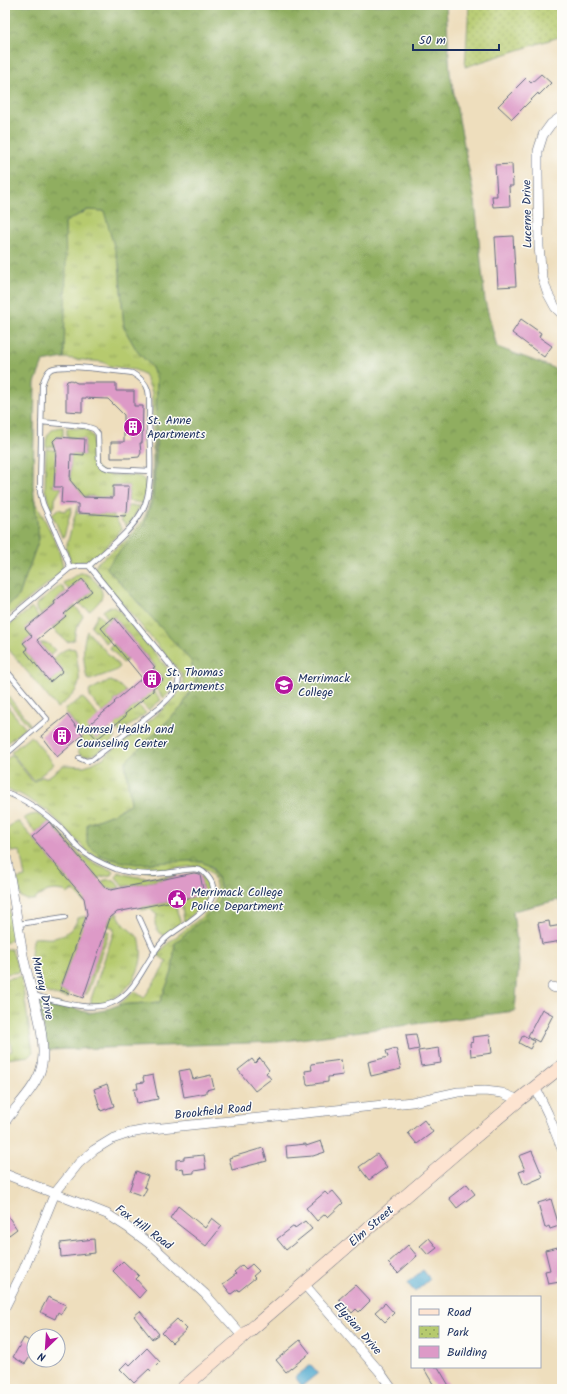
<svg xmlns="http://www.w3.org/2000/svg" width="567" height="1394" font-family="Kalam,sans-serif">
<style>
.grass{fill:url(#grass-tufts);stroke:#687c66}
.forest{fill:url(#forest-crowns);stroke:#566e60}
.park{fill:url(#park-dots);stroke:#687c66}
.pitch{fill:#b6ca6e;stroke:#687c66}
.water{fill:#52aacf;stroke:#366c96}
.building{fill:#dd9ac7}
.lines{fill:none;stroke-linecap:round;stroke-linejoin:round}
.lane-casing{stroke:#656c7f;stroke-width:6}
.street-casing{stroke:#656c7f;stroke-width:10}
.secondary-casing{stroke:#656c7f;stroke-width:14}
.lane{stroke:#fff;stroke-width:4.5}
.street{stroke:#fff;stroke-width:9}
.secondary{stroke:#fde4d1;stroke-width:13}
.labels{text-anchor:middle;stroke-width:3;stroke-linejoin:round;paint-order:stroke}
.street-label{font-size:12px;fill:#1b2f5e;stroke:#fdfcf7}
.poi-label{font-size:12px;fill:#1b2f5e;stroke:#fdfcf7;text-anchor:start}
</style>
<defs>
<pattern id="grass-tufts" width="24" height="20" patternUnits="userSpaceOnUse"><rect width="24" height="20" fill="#b6ca6e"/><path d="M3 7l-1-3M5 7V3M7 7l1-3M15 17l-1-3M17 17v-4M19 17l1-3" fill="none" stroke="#93a45e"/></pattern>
<pattern id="forest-crowns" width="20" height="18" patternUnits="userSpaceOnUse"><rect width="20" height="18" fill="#90ae61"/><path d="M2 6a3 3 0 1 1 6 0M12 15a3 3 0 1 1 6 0" fill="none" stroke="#758e53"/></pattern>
<pattern id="park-dots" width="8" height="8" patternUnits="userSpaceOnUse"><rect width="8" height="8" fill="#b6ca6e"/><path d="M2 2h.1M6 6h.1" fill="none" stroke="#93a45e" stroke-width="1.8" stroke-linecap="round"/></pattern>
</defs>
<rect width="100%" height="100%" fill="#fdfcf7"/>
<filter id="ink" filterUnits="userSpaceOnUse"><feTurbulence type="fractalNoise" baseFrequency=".025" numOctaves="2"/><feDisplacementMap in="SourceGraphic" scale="8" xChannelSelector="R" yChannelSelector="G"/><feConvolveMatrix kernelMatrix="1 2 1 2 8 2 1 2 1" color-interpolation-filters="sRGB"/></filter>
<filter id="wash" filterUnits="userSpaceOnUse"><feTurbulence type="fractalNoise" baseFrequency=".012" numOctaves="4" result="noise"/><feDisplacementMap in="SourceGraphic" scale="16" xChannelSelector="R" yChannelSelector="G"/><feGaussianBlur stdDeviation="0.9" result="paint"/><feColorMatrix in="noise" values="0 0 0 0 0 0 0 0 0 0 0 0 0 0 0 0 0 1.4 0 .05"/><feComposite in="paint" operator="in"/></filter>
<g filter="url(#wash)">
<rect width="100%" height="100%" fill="#eedebd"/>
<!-- grass -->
<path class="grass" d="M88,210L105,211L119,264L124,328L137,351L151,366L157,379L153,498L144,524L106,567L191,661L196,680L182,707L125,762L131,803L113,814L87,824L190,861C205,862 210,863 216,877C219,882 222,888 221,895C220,909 186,933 175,943L172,972L160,1002L118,1005L135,991L144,998L167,962L158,955L168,943L199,919L214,904L217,894L216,884L213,876L208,870L195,866L155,871H139L115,865L97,857L87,851L48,811L20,794L5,789V760L12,755L33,782L41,777H48L64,765L84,766L93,763L103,758C118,745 179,702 183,685C184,681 182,677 181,673L95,571V567L98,562L125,541L142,522L147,511L151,497L152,483L153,448L152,392L144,374L135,370L110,366L103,362L64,358L65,222Z
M63,427V437H57L54,440V444L57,446L46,447C45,435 51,427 63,427Z
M67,428L86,429L93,436C93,443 91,454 93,461C105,493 161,453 142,503L128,501L129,486H113V498L80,496L81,492L74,484H70L71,454L84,455L85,439L67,437Z
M46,449L56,450L54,487H62L55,499V506L51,510L45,489Z
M34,498L58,547L63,567L60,574L5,618V608L19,596L39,539Z
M78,504V513L113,515L122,529C109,543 94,566 71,562L66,548Z
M128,506H140L131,522L126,526L121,520V516L126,514Z
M72,507L64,537H62L52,514L58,509L64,511Z
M80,573C82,573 84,573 86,574C92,576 104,589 102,596C101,601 94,607 90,611L83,607L79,602L92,591L82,579L69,590L63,583Z
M61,585L66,592L54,602L55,604L41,615L36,609V605Z
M75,606L83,616L76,629L74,640L67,642L52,628L66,616L64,614Z
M110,606L114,607L119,610L167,668C174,680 174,689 164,698L154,687L163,680L153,668L155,666L114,617L109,621L103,611Z
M32,608L39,617L26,628L32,636L23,643L28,649L25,652L50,682L63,671L53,659C59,654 66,646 75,649L76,652C80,684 85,687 57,708L5,645V628Z
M98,614L107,623L101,628L110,639L106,643L91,626Z
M87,631L120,667L115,671L90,680L87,679C84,664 81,646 87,631Z
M40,643H47L55,650L50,656Z
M114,644L127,660L123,663L109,647Z
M111,681L119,685L126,692L114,701L115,703L103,713L90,697L89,691L103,683Z
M153,690L161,700L148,710L140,702Z
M5,692L30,724L29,726L5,698Z
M82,698L85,700L99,717L87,727L97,739L110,729L116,737C107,744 90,764 78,752L79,747L84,742L80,738L83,735L68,715H67L65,709Z
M137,704L146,713L120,733L114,725L126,716L125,714Z
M37,814L49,820L51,825L49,822L36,833L24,818L31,815Z
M14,822H19L87,901L84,902L73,890L67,894L64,891L55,890L48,891L39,896L34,900H27L21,897L17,879L25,877L20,851L11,852L7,830Z
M54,828L58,830L80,854L92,862L113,871L111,875L100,877L98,879Z
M118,872C139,880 155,878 176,875L177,876L124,887L116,877Z
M200,875C222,892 198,910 184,922L181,899L204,895Z
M105,880C112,879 117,881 120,888L113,889V890L103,887L101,882Z
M5,900L7,901L14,935L11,940L5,943Z
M174,901L181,924L164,936L158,932L155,924L157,915L150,909L141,910L140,907Z
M117,912C120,920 125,926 131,931C133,933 135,933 136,935C140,938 141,945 141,949C143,968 132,986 117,996C111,1001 99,1006 91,1003V999L114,931L113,927L108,926L110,918Z
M87,916L60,990L69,994L68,998C59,996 48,995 41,989C30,980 29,950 34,938C41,937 47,939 54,938C63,936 77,928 77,918Z
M106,930L109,932L88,991L87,994H84Z
M7,949H11L12,951L20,972L5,974V950Z
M21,976L33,1052L29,1056L5,1059V1053L12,1051L5,1017V979Z"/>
<!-- forest -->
<path class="forest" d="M7,5H446L450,73L475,201L485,301L497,347L562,371V906L558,900L513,911L519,962L515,1011L277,1042L47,1050L39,1003L41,1001L57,1003L89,1013L105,1010L118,1005L160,1002L172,972L175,943L203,919L218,903L221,894L220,885L212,867L202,862L190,861L137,864L118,861L100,855L87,844V824L113,814L131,803L125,762L182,707L196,680L191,661L106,567L144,524L153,498L156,454L157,379L151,366L137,351L124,328L119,264L104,211L87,210L65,222L66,267L64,358L43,362L35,383L33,485L39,539L19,596L5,608V33Z"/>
<!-- park -->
<path class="park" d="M469,5H562V36L465,67Z"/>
<!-- pitch -->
<path class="pitch" d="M5,703L25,728L6,744H5Z
M31,736L54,764L34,781L11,752Z"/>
<!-- water -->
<path class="water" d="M423,1270L430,1279L415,1292L407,1283Z
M311,1365L318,1373L302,1386L295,1377Z"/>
<g id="blocks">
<!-- building -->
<path class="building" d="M541,74L551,83L539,95L538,93L512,119L498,106L526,78L531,83Z
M512,164L513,186H509L510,206L493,207L492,196H497L495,165Z
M513,236L516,286L498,287L495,237Z
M521,319L541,333L539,337L552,346L544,357L512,333Z
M71,380L77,383H116V391H134V406H143L142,443H140L141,453L139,457L129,458H111V442H124V415L108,399L82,398V412L66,411V384L67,381Z
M57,437L85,439L84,455L71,454L70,480L84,497L113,498V486H129L127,512L125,516L78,513V504L61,503L62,487H54L56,450L53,441Z
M82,579L92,591L64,614L66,616L37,640L63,671L50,682L25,651L28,649L23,643L32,636L25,628L55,604L54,602Z
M114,617L155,667L153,668L163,680L153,688V691L125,714L126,716L97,739L86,727L115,703L114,702L142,678L101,628Z
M67,715L83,735L57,757L41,736Z
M49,822L106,888L111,890L194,873L200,874L204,895L117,912L110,918L83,998L60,990L87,914L84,898L32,837Z
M549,921L550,927L562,925V941L542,944L538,923Z
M542,1009L553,1015L539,1042L528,1036Z
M416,1034L419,1049L409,1051L406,1035Z
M490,1035L492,1053L471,1056L470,1043L473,1042L472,1037Z
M523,1035L534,1041L530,1049L519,1043Z
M396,1048L401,1069L371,1076L368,1062L388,1057L386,1051Z
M439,1048L441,1063L421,1066L418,1051Z
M260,1058L269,1070L266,1073L271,1079L255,1091L238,1070L252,1059L255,1063Z
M341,1060L343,1075L328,1077V1082L307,1085L305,1071L312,1070L311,1064Z
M190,1069L193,1079L211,1075L214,1088L206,1090V1093L184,1097L179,1071Z
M153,1075L158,1099L137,1103L134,1089H138L137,1083L144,1082L143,1077Z
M107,1084L114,1106L101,1111L94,1089Z
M424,1120L433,1132L417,1144L408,1133Z
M321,1141L325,1152L313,1156L287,1158L286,1146L306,1144V1146Z
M263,1148L267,1161L232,1170L229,1158Z
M532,1151L543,1177L524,1185L519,1172L525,1170L519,1156Z
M377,1154L387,1167L369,1180L359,1167Z
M204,1155L206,1169L194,1171V1173L184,1174L183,1168L176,1169V1160L184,1159V1157Z
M136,1171L148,1176L144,1187L147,1188L143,1196L129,1191Z
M467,1184L475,1194L457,1208L449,1198Z
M333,1191L343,1203L328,1217L325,1214L317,1221L306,1208L325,1192L328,1195Z
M551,1199L559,1226L550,1229L549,1226L545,1228L538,1203Z
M178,1206L205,1228L212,1218L222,1226L206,1246L170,1218Z
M5,1212L17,1229L9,1235L5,1229Z
M305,1221L312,1229L286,1250L277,1239L294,1226L295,1228Z
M429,1238L437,1248L428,1255L420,1246Z
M94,1239L95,1253L61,1257L60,1243Z
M408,1245L417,1256L398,1273L388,1263Z
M562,1246V1277H559L560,1282L548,1284L545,1271L550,1270L545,1250Z
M123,1261L139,1276L136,1279L146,1290L139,1298L113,1271Z
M252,1264L259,1271L253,1276L255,1278L239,1291L238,1289L231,1294L223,1284L236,1274L234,1272L242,1265L246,1269Z
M355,1285L370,1301L359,1312L356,1309L352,1313L339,1299Z
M48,1297L66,1305L61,1314L58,1312L55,1319L40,1312Z
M385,1303L394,1313L385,1322L375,1312Z
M140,1311L159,1334L152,1339L134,1316Z
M177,1319L187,1329L172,1343L162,1333Z
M24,1338L34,1344V1351L25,1364L13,1357Z
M300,1340L310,1353L286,1372L276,1360Z
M147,1348L160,1362L151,1371L149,1369L134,1383L120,1369L127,1362L130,1365Z
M423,1367H438L451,1389H436Z"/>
</g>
</g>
<g filter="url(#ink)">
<use href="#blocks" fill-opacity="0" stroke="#656c7f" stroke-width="1"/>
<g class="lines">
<defs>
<path id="lane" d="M41,422L85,426L94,429L98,434L99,463L104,467L109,469L150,471
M5,622L70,568L78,566H89C107,549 130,533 142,511C155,488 149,444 149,418C149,409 150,398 148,390C146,382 139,377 132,373C116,371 64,363 51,369C46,372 44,379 42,385L40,492L43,504L63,549L70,568
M5,669L47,719L5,755
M79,758L86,761L92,760L162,705C169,698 181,688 178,677C176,673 172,669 170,665L89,566
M5,792C28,800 46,814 63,830C69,836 73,842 79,848C89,858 103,864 116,869C131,874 148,875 164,873C175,873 189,867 200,870C205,872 210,879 212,883C221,909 178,926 164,940C146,958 139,988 116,1001C94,1014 57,1001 33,995
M139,917L155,952
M19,924L65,917"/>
<path id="street" d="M562,116L551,124L543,135L538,151V174L539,247L542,276L548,294L555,307L562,314
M5,850C12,885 17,920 23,955C29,987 51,1041 40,1072C33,1091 16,1106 5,1122
M552,987L562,989
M535,1087L548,1114L562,1149
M5,1174L107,1214L127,1227L154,1247L205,1294L243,1337
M304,1284L380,1372L392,1389
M5,1307L24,1269L55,1193L79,1163L94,1150L112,1139L130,1133L152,1129L412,1102L458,1092L485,1091L502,1093L519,1100"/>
<path id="secondary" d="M182,1389L458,1151L519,1100L562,1066"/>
</defs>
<!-- lane casing -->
<use href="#lane" class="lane-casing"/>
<!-- street casing -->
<use href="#street" class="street-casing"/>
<!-- secondary casing -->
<use href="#secondary" class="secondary-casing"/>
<!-- lane -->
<use href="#lane" class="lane"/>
<!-- street -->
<use href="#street" class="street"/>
<!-- secondary -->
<use href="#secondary" class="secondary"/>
</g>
</g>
<!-- icons -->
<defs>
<symbol id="building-disc" viewBox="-11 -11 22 22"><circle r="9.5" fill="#b5179e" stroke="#fdfcf7"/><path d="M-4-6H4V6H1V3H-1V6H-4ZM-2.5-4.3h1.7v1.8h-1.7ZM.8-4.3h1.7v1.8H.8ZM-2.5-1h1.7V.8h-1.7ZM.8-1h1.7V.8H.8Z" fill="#fff"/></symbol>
<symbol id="university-disc" viewBox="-11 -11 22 22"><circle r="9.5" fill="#b5179e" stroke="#fdfcf7"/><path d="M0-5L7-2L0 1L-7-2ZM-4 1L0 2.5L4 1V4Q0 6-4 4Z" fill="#fff"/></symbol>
<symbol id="civic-disc" viewBox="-11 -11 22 22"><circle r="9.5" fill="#b5179e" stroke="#fdfcf7"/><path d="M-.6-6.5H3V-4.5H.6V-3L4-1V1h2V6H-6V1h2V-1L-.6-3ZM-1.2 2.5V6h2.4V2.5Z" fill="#fff"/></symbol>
</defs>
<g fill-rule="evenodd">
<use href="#building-disc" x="122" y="416" width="22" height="22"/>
<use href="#building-disc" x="141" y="668" width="22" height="22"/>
<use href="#university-disc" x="273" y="674" width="22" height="22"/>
<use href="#building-disc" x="51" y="725" width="22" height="22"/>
<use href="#civic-disc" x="166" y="888" width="22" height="22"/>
</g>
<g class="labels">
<!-- street labels -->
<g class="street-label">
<text transform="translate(527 214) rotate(-91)" y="4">Lucerne Drive</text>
<text transform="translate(43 988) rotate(77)" y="4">Murray Drive</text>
<text transform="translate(213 1111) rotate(-6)" y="4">Brookfield Road</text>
<text transform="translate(371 1226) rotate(-41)" y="4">Elm Street</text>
<text transform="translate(144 1227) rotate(36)" y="4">Fox Hill Road</text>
<text transform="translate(358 1328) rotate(49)" y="4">Elysian Drive</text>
</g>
<!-- poi labels -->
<g class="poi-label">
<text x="147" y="424">St. Anne<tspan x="147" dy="14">Apartments</tspan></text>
<text x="166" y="676">St. Thomas<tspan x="166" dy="14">Apartments</tspan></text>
<text x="298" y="682">Merrimack<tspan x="298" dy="14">College</tspan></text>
<text x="76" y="733">Hamsel Health and<tspan x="76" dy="14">Counseling Center</tspan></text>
<text x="191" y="896">Merrimack College<tspan x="191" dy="14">Police Department</tspan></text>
</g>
</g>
<!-- margin -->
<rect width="567" height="1394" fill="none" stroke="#fdfcf7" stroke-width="20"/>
<!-- legend -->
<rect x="411" y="1296" width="130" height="72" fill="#fdfcf7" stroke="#a3aaba"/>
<rect x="419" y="1309" width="20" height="6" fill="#fde4d1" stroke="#a3aaba"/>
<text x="447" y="1316" font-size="12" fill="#1b2f5e">Road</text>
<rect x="419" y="1326" width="20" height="12" fill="url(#park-dots)" stroke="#a3aaba"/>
<text x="447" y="1336" font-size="12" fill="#1b2f5e">Park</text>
<rect x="419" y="1346" width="20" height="12" fill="#dd9ac7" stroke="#a3aaba"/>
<text x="447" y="1356" font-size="12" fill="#1b2f5e">Building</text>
<!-- north arrow -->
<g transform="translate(46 1348) rotate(205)"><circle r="19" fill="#fdfcf7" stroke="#a3aaba"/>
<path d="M0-3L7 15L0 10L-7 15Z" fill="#b5179e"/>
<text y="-6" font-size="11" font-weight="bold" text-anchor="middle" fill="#1b2f5e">N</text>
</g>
<!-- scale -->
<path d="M413 44v6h86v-6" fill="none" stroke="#1b2f5e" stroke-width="2"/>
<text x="419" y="44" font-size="12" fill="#1b2f5e" stroke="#fdfcf7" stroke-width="3" paint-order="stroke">50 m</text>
</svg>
